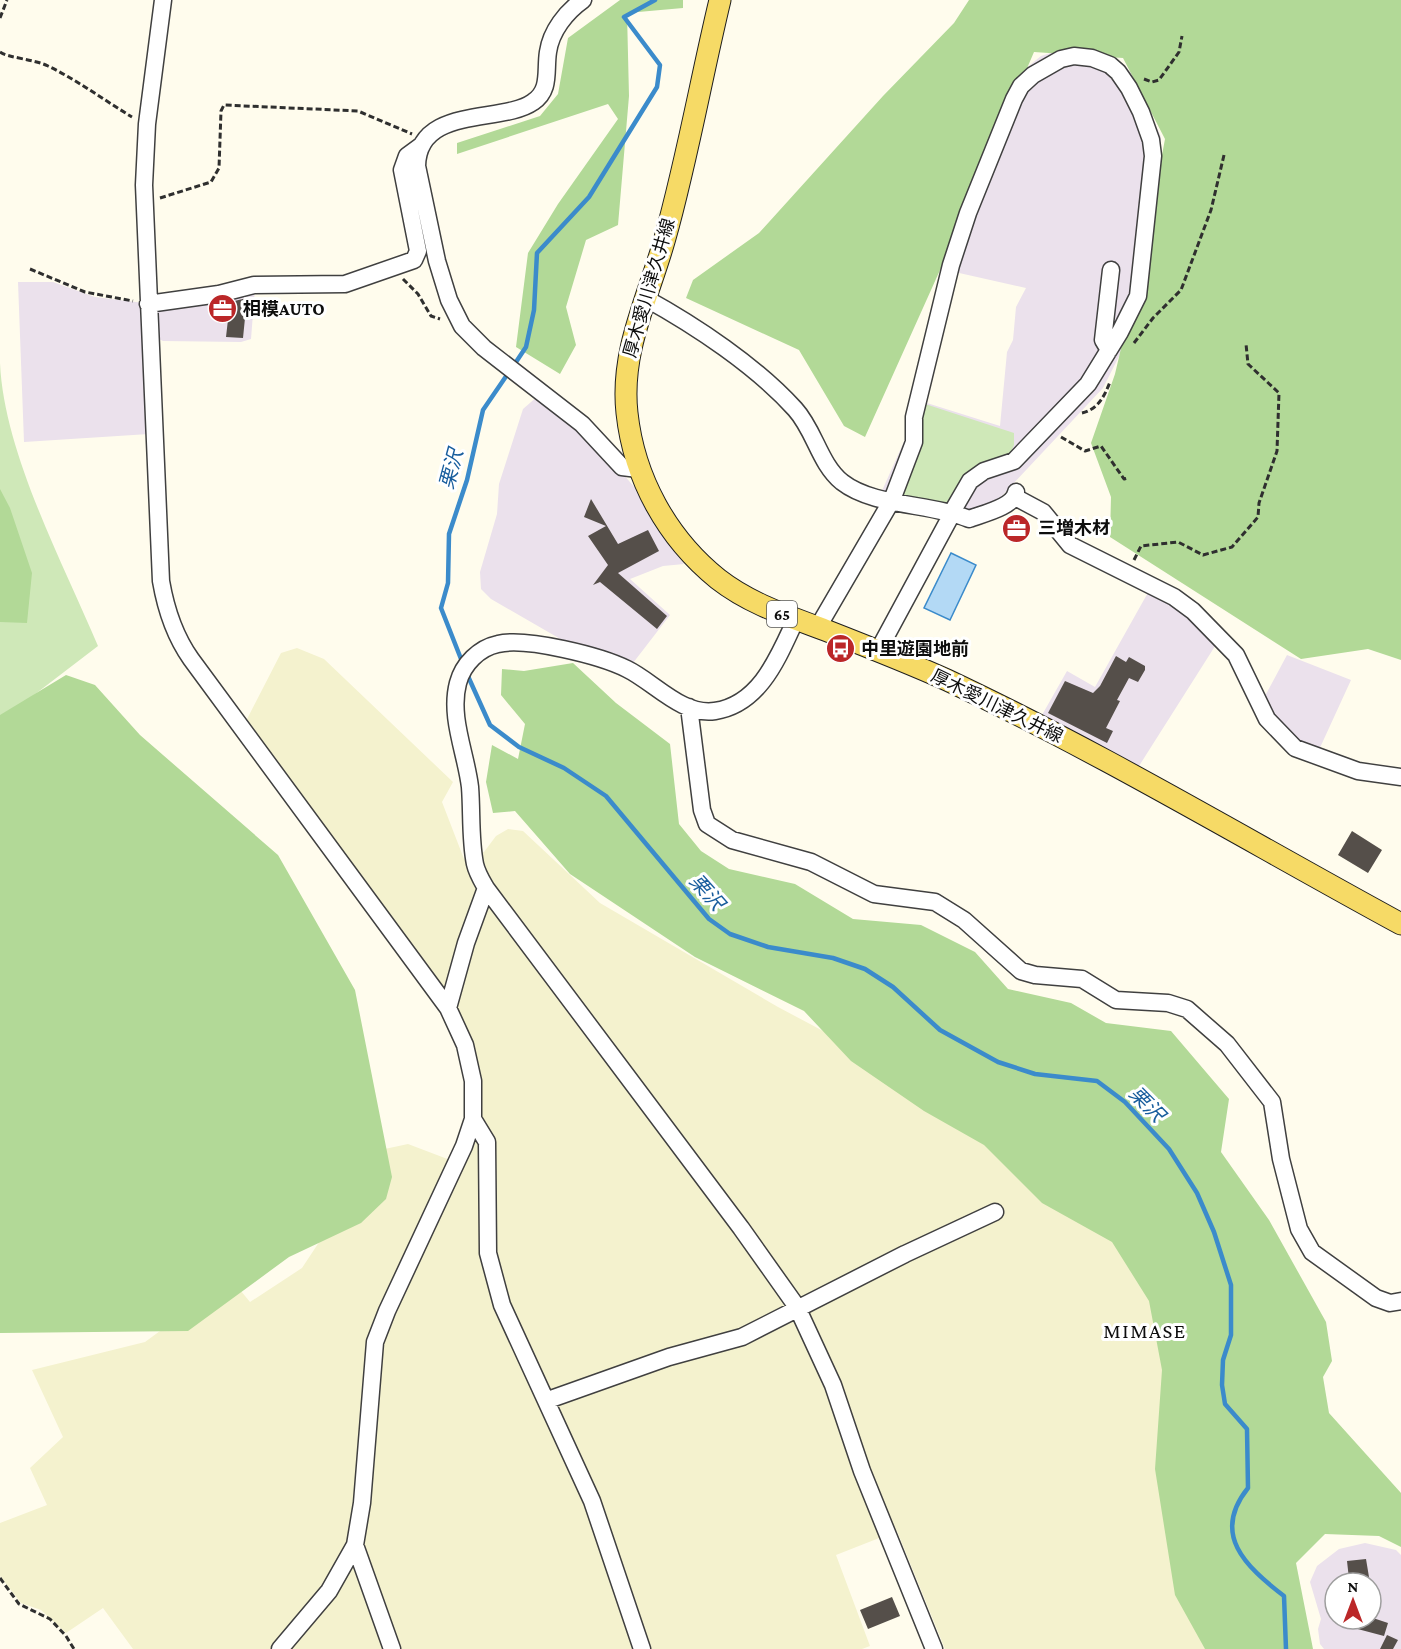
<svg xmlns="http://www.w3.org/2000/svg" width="1401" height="1649" font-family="'Crimson Pro','Noto Sans JP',serif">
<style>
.industrial{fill:#ebe1ec;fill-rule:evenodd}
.farmland{fill:#f4f2ce}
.green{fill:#cfe8b8}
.forest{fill:#b2d997}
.water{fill:#b3d9f5;stroke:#3b8bcb;stroke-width:1.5}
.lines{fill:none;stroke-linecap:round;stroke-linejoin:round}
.stream{stroke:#3b8bcb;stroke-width:4.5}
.building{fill:#554f4a}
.minor-casing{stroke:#404040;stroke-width:19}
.major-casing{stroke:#1e1e1e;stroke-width:23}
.path{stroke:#2f2f2f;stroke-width:3;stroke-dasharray:6 3;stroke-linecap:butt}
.minor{stroke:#fff;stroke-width:16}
.major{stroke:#f6da66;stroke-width:21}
.labels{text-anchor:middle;stroke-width:6;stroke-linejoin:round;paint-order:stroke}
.shield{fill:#fff;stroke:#565656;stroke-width:1.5}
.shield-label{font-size:16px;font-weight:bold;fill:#0d0d0d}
.street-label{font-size:18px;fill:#0d0d0d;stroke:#fff}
.poi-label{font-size:18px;font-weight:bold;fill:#0d0d0d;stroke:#fff;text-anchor:start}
.water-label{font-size:20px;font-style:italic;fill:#185d9d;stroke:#fff}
.quarter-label{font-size:21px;letter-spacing:1.5px;fill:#0d0d0d;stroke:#fff}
</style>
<rect width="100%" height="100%" fill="#fffced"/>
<!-- industrial -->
<path class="industrial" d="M1063,49L1100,51L1122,63L1135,77L1161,137L1148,299L1103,388L997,501L972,513L881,493L906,437L911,398L1000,426L1007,352L1013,340L1016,307L1026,288L937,268L1020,73L1041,56Z
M18,282H53L95,297L144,303L149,434L24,442Z
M255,288L251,339L241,342L163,341L153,336V311Z
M538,396L566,417L623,474L636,489L654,525L684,564L663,566L630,579L670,615L633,663L610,652L569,644L491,599L481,589L480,572L497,514L499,484L523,409Z
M1150,589L1175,603L1217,643L1139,766L1042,715L1067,671L1095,687Z
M1287,655L1351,680L1318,752L1307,749L1275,720L1265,696Z
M1365,1543L1396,1550L1401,1555V1649H1324L1320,1644L1318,1629L1321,1619L1310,1582L1317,1566L1339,1549ZM1335,1583H1371V1619H1335Z"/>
<!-- farmland -->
<path class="farmland" d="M297,648L324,659L453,782L442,802L464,859L484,852L496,836L508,829L523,831L600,903L778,1007L953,1100L1163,1281L1311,1649H945L897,1531L836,1555L870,1646L862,1649H133L103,1608L66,1633L41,1610L21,1603L0,1576V1523L47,1505L30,1468L63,1437L32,1370L145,1342L231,1279L250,1302L302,1268L380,1150L408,1144L458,1163L474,1057L245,723L281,653Z"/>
<!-- green -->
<path class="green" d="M0,363C4,453 63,563 98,646L0,721Z
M919,402L1014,433V445L1009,456L950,505L902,496Z"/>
<!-- forest -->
<path class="forest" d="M620,0H683V8L627,13L629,96L618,225L586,240L566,307L576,345L560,374L516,347L528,253L558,204L618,119L608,104L457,154V143L540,116L558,94L568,38Z
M969,0H1401V660L1368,649L1301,659L1110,537L1111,497L1091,443L1115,374L1144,251L1165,139L1123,58L1034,52L949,250L865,437L844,426L799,350L686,298L693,280L759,233L883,96L954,23Z
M0,489L10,508L32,573L27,623L0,622Z
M573,663L616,703L670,744L679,824L701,851L729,869L795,884L853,919L921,925L975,952L1008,989L1071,1003L1106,1023L1171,1031L1229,1099L1221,1152L1269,1220L1326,1322L1332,1361L1323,1377L1329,1413L1401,1493V1547L1379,1536L1325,1534L1296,1563L1313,1649H1205L1175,1595L1155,1469L1162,1370L1149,1301L1112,1242L1042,1203L984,1145L924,1111L851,1061L804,1011L695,957L570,874L515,811L493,813L486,782L492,745L518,759L525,724L501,695L502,669L524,671Z
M66,675L95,685L140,735L278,855L355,990L392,1177L386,1199L361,1223L289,1257L188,1331L0,1333V715Z"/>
<!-- water -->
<path class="water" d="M951,553L976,565L950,620L924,608Z"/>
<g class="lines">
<!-- stream -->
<path class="stream" d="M514,365L526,347L534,310L537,253L589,197L657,87L660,65L624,17L655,0
M463,664L441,608L448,583L449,534L467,480L483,410L509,372
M467,674L490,725L519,747L564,768L606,796L709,919L730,934L768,947L833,958L865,969L893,987L940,1030L998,1062L1035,1074L1097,1081L1125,1102L1169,1149L1197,1193L1214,1232L1231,1285V1335L1223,1360L1222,1385L1225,1404L1247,1429L1248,1488C1211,1534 1245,1566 1284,1596L1286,1649"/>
</g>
<!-- building -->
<path class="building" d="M247,298L243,338L226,337L230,302Z
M591,499L618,544L648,530L659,551L618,573L667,616L657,629L600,582L593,585L608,565L588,536L606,526L584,517Z
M1116,656L1126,662L1129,657L1145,666V670L1138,682L1129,678L1117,700L1120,701L1106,728L1113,731L1107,743L1048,713L1065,681L1093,693L1100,686Z
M1352,831L1382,850L1368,873L1338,855Z
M1366,1559L1369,1577L1349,1579L1347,1561Z
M892,1597L900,1616L868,1629L860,1610Z
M1336,1619H1376L1388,1623L1384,1636L1335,1623Z
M1387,1635L1398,1640L1393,1649H1380Z"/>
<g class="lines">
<defs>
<path id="minor" d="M163,0L147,124L144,185L161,581C166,610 174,635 191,659L448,1008
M583,0C566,12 551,31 548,52C545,71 551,90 533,102C502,124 418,105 417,166L437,261L449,300L462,326L484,348L582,424L622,467L638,469
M645,298C696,326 756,366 795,409C815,431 819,463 842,482C874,507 931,503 969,519C982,514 1014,507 1016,492
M148,304L219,294L254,285L345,284L414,260L418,251L402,170L407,156L422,145
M1109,350L1103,340L1111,270
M1015,497L1043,512L1070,545L1174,597L1193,611L1236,655L1267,719L1295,748L1358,771L1401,777
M796,619C779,655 761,704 715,711C682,716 654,682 627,669C601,656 526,637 498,644C479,648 463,664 458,683C449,717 466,753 470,787C472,812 470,839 475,864C477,873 482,881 486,888L741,1228L797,1307L833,1385L862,1471L934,1649
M818,627L892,500L914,442V417L951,265L968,213L1014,99L1021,86L1033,75L1061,59L1074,56L1092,58L1110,65L1118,72L1129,88L1141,112L1151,140L1153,156L1138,296L1120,332L1088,384L1014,461L984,471L970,481L952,512
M878,651L953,512
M689,707L702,810L707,824L732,840L811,862L874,894L935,902L964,920L1021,971L1035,975L1082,979L1116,1000L1168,1003L1187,1009L1227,1044L1272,1102L1281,1159L1299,1229L1312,1252L1376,1298L1390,1303L1401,1301
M473,1119L487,1142L488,1253L502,1305L592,1501L642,1649
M548,1400L669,1357L742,1337L905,1254L995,1212
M355,1545L392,1649
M280,1649L329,1591L355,1545L362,1503L375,1342L387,1311L464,1146L473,1119V1081L465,1045L448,1008L466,943L486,888"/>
<path id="major" d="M720,0C701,79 687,160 665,238C649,296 620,350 627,413C634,478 667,538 718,579C750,604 788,616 825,630C866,646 907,662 947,680C1102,753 1250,842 1401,924"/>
</defs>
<!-- minor casing -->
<use href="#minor" class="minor-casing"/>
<!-- major casing -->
<use href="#major" class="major-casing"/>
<!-- path -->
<path class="path" d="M0,18L7,0
M0,52C8,58 34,59 48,66C77,80 104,100 132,117
M1144,79L1152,82L1159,80L1179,52L1182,36
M160,198L211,182L219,168L221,111L224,105L358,111L412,134
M30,269L85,292L133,301
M403,279L418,294L431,316L440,319
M1134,343L1153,318L1181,290L1211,210L1224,155
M1082,413C1098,409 1104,397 1110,382
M1061,437L1085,451L1101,446L1124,479L1128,478
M1134,560L1141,546L1178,542L1203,555L1232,547L1258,517L1259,503L1277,451L1279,393L1248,364L1246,344
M0,1578L19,1604L50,1619L66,1636L74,1649"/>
<!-- minor -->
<use href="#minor" class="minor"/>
<!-- major -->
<use href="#major" class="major"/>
</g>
<!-- icons -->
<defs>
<symbol id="office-disc" viewBox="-11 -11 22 22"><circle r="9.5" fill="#bb2728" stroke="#fff"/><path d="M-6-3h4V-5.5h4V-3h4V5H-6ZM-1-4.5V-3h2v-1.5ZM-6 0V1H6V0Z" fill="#fff"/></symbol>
<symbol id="bus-disc" viewBox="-11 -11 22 22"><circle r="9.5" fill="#bb2728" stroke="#fff"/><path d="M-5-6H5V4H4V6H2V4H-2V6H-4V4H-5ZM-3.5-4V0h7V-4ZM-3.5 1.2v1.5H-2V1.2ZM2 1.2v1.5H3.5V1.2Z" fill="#fff"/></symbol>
</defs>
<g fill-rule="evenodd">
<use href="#office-disc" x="206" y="292" width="33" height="33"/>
<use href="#office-disc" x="1000" y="512" width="33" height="33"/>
<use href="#bus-disc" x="824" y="632" width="33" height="33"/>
</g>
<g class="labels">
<!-- shield labels -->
<rect class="shield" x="767" y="601" width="30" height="26" rx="4.5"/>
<g class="shield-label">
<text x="782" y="620">65</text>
</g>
<!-- street labels -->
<g class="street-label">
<text transform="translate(649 288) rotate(-74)" y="6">厚木愛川津久井線</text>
<text transform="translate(997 706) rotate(26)" y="6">厚木愛川津久井線</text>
</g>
<!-- poi labels -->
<g class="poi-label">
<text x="243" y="315">相模AUTO</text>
<text x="1038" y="534">三増木材</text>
<text x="861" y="655">中里遊園地前</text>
</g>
<!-- water labels -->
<g class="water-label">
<text transform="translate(451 469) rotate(-75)" y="7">栗沢</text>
<text transform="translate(707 892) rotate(48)" y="7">栗沢</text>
<text transform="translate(1147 1104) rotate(45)" y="7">栗沢</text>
</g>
<!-- quarter labels -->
<g class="quarter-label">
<text x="1145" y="1338">MIMASE</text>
</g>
</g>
<!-- north arrow -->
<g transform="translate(1353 1601)"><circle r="28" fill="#ffffff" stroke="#9e9e9e" stroke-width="1.5"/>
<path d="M0-4.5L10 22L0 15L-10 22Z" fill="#bb2728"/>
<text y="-9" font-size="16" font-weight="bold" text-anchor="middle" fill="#0d0d0d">N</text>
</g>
</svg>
